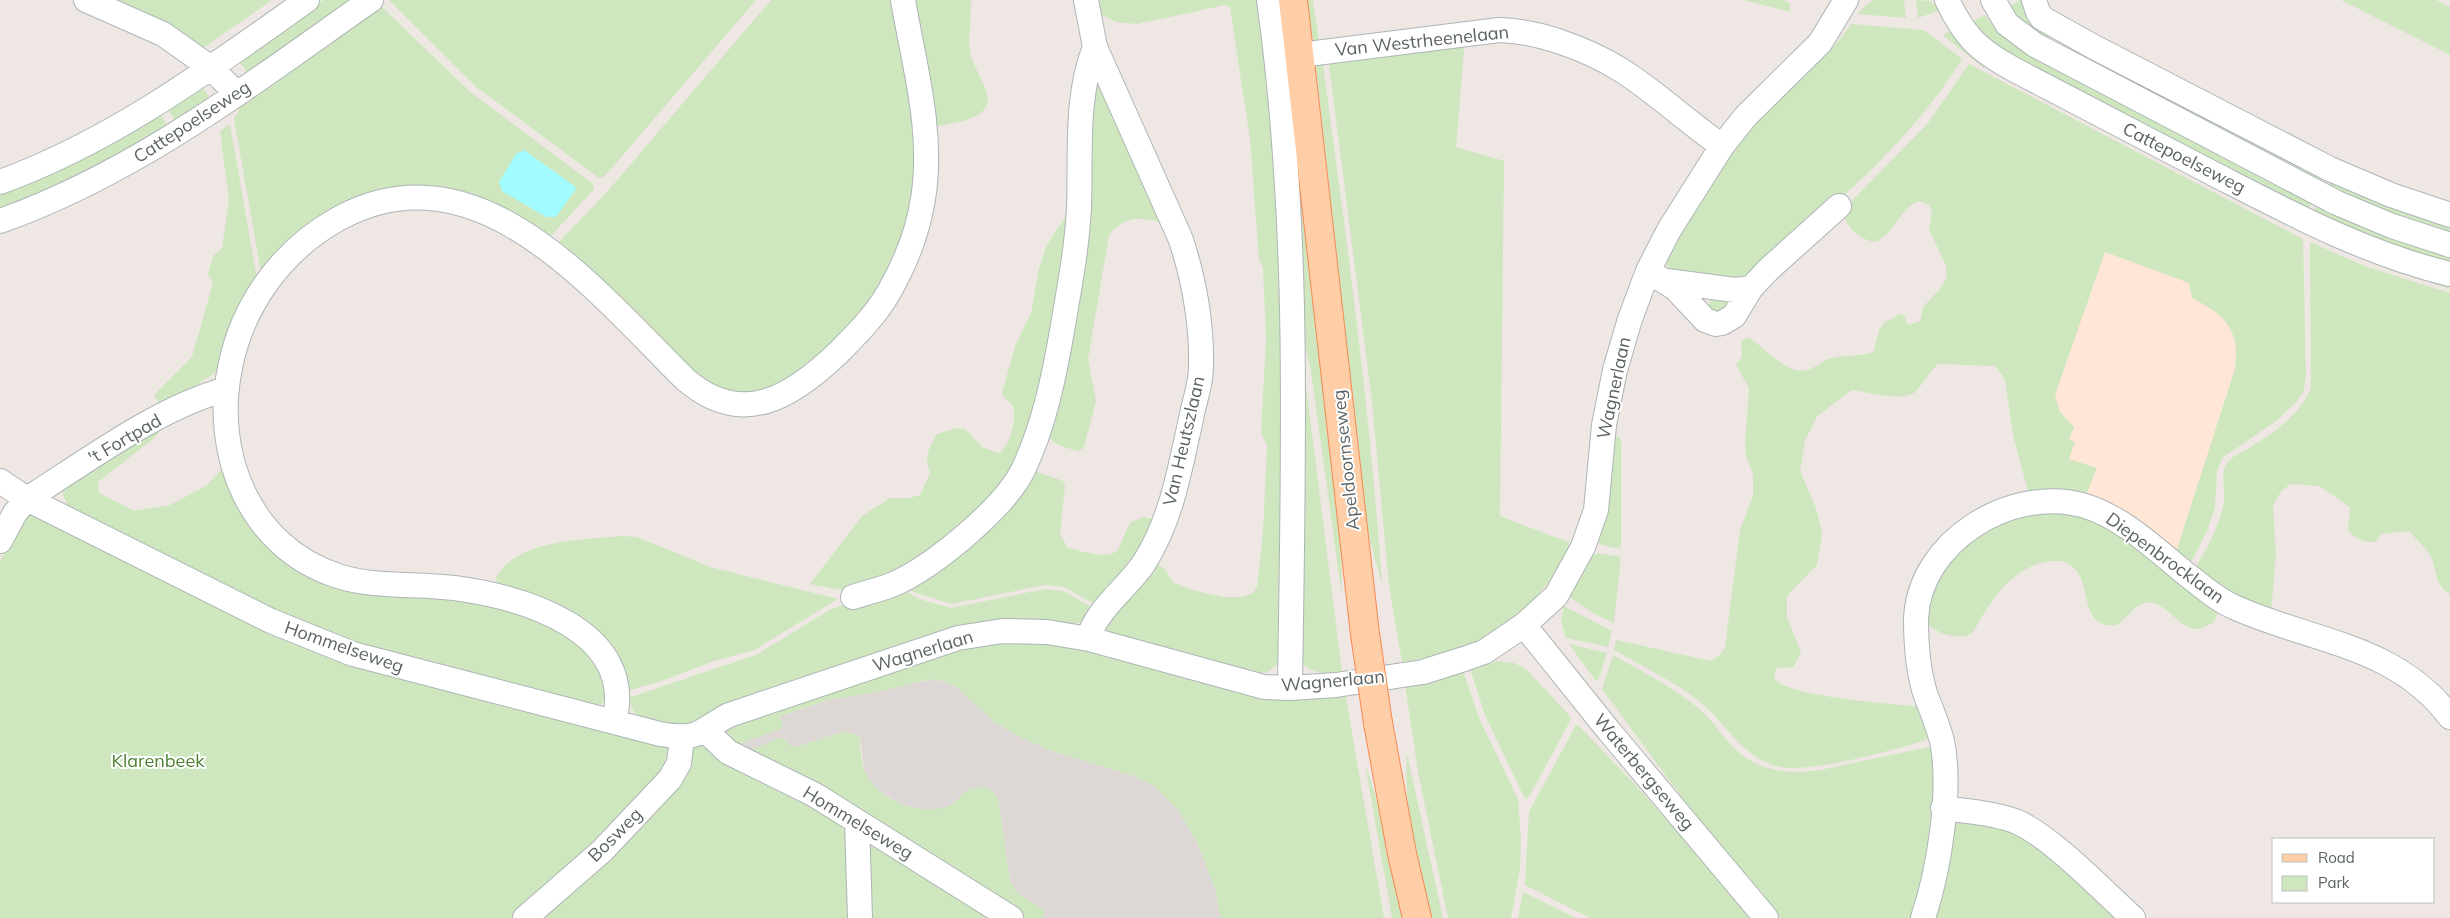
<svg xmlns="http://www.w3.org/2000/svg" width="2450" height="918" font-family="Mulish,sans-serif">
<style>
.commercial{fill:#ffe6d7}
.industrial{fill:#ddd8d5}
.green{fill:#cee7be}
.water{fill:#a2fbff}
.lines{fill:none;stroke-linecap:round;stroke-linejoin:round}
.minor-casing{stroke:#aeb5b6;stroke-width:26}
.major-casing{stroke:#f68954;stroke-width:30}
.minor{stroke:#fff;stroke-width:24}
.major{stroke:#ffcea7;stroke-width:28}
.major-bridge-casing{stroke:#f68954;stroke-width:30;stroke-linecap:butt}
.major-bridge{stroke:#ffcea7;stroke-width:28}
.labels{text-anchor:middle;stroke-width:4;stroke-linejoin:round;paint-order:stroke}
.street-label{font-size:18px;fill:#5b6364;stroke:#fff}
.park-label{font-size:18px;fill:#4c7e30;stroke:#fff}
</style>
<rect width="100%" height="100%" fill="#eee7e3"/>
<!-- commercial -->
<path class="commercial" d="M2105,251L2189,283L2193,298L2218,312L2227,321L2234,335L2237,352L2235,369L2175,555L2085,498L2069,459L2075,442L2069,440L2074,427L2060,412L2055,395Z"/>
<!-- industrial -->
<path class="industrial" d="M935,679L957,687L993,721L1014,734L1049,750L1134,776L1153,785L1178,810L1197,842L1215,889L1221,918H1044L1043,910L1016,892L1010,881L999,803L970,789L948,807L930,811L913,808L895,801L876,789L865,774L860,738L857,735L845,731L793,748L789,746L786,739L748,751L738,744L783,728L780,716L828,700Z"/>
<!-- green -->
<path class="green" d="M101,0H272L203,48Z
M323,0H355L248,73L239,61L240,58Z
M389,0H756L605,176L599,178L475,86Z
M771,0H893L910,94L915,135V188L901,243L883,282L854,322L814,362L769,391L737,393L704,381L558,243L607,192Z
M913,0H971C972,17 967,39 971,55C974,67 982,79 986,91C997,120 953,123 934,127Z
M1092,0H1262L1285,303L1279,663L1268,672L1259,673L1107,633L1103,627L1155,564L1164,568L1173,582L1189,589L1222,597H1241L1253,593L1257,587L1263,533L1267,446L1261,433L1266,338L1263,268L1259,260L1250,139L1230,7L1225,5L1137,24L1116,22L1094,11Z
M1280,0L1341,530L1342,597L1311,371L1300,326Z
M1307,0H1313L1320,49L1314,50Z
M1744,0H1782L1790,3V12Z
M1872,0H1904L1906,18L1857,14Z
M1916,0L1931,1L1940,10L1918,18Z
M2020,0H2026L2051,34L2048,40L2022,21L2010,6Z
M2341,0H2436L2450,7V55Z
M379,6L383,8L469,91L593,184L594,189L550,237C489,195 410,166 340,206C331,211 324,219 316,225C298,241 279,257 261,272L234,119L239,110L238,106Z
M1985,15L2000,35L2017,46L2314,200L2308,211L1989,43L1973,24V21Z
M1851,24L1924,30L1962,59C1907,148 1824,213 1747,281L1669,270L1666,260L1672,249C1697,207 1721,162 1754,125C1785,90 1825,63 1851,24Z
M1951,30L1959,43L1974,57L2305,231L2303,234L1980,65L1943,35Z
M1465,38L1456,147L1504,161L1500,516L1573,544C1532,617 1485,650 1402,662L1389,585L1372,402L1328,57Z
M2098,57L2325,174L2321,182L2089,61Z
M1315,58H1322C1346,233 1370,408 1382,585L1367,529Z
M1969,64L2303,239L2306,376L2303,393L2296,402L2275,422L2223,457L2217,471L2215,508L2207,531L2189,566L2175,555L2235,369C2240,329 2226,316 2192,298L2189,283L2105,252L2055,395L2060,412L2074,427L2069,440L2075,442L2069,459L2097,468L2085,498L2029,495L2013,435L2005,379L1995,366L1938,364C1929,372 1924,383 1916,391C1905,403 1868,392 1852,390L1817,416L1805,441L1800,471L1816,508L1822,534L1817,565L1787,596V617L1801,652L1794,667L1777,668L1774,678C1786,697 1896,704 1923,707L1932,738C1897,749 1815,773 1780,767C1742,759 1726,722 1699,701C1673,681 1642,666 1614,650L1616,640L1711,661L1720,655L1725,647L1740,530L1753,496V474L1746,456L1745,443L1749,388L1736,365L1742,356L1741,342L1747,337C1765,346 1785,375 1807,370C1816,368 1823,360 1832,358C1846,354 1861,358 1874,351L1879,330L1884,323L1900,314L1904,315L1908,325L1920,321L1923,307L1939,290L1947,277L1946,266L1929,229L1932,213L1929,205L1918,201C1898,211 1895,233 1876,242C1859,240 1845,227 1843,210L1928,123Z
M1096,71L1166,224C1143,217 1125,214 1109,235L1088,359L1096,401L1084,447L1079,451C1063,447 1053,445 1043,430Z
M202,86L211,100L177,123L167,108Z
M159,113L169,128L107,164L0,211V192Z
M230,124L257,279L216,372L164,406L160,405L154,395L192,357L213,283L208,275L213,256L222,248L229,200L220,131Z
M2331,177L2450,223V232C2408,220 2367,204 2328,186Z
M2318,202L2450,252V264L2391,246L2313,213Z
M1074,206L1065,286L1019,467L950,545L853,592L810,584L862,516L890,498H909L920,495L930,473C924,455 928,450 937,434L957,428L965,429L982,447L999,453C1009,447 1019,416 1012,405C1010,402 1006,399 1003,397L1002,392L1016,344L1031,313L1039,269L1046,247L1057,229Z
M2311,233L2450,284V289L2387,269L2310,237Z
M2310,242L2367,267L2450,293V594C2433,585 2438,566 2428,552C2423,545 2415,538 2409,531L2381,534L2376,542C2363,542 2356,540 2348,530L2350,507L2319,486L2291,484L2281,491L2273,506L2276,554L2271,612L2245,603L2194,570C2206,550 2221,524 2224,500C2225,489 2220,472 2227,463C2232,456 2242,452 2249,448C2273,433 2300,415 2311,388Z
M1712,296L1731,299L1726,315L1707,309Z
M1304,370L1342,672C1325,674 1315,675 1302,663Z
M168,423L153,439L98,482L99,493L134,511L170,505L206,486L225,466L266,544C329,562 392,580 455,598C499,610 545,617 582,645C593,654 600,671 603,684C606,695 607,700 598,707L358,646L309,627L69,508L63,495L64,486Z
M1615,435L1620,438L1621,442V549L1601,545L1597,541L1609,504Z
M1035,471L1063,481L1065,486L1060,533L1067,547C1081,551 1104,560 1117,551L1130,523L1143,517L1154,519L1151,537L1100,607L1064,587L1045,585L951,604L908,590Z
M2032,509L2097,518L2220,607L2214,622C2209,625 2202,629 2196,629C2177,628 2165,598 2144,603C2134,606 2126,619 2117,625C2082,630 2090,591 2078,573C2073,565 2064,560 2055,561C2016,562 1991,599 1974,631L1967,636C1950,638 1935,633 1924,620L1934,582L1968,540Z
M33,514L180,587L665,747H693L701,742L781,786L840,823L847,837L846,872L853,918H0V561L22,521Z
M622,536L637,537L710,567L838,599L754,650L714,661L661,681L627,691C618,674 607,643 595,629C574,604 531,597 501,587L497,584L496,577C518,539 584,540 622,536Z
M1599,553L1621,557L1614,623L1593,613L1568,596L1591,556Z
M899,587L919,599L950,608L1045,589L1063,591L1097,610C1078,626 1074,626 1049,623L687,728L638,717L634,712L628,698L756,655L831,609Z
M1564,606L1612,631L1608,647L1566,638L1561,621Z
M1024,639L1345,692L1384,918H1221L1215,889L1197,842L1178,810L1153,785L1134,776L1049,750L1014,734L993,721L957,687L945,682L936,679L922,681L882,691L828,700L780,716L783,728L742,743L738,744L723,739L722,728L959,646Z
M1569,644L1607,653L1598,681H1596Z
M1613,655C1641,671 1673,687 1698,708C1711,718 1720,733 1731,745C1755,771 1787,775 1820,770L1934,746L1937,797L1915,918H1781L1700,822L1602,689Z
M1498,661L1514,663L1526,669L1571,717L1570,721L1529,797L1525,799L1485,715L1470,669Z
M1463,671L1479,718L1518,799L1521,838L1520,868L1511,918H1448L1418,772L1405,684Z
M1576,725L1579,726L1641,791L1752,918H1590L1525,885L1529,812Z
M845,731L857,735L860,738C860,750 861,765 867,776C881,801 918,815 946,807C956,805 961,793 970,789C984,784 996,790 999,803L1010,881L1016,892L1044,910V918H1024L900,838L748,751L782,737L793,748Z
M1407,754L1443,918H1429C1417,865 1403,809 1407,754Z
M1365,763L1383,820L1403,918H1392Z
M1962,819L2014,828L2125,918H1930L1955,823Z
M873,843L996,918H867L869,846Z
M1523,892L1576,918H1518Z"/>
<!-- water -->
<path class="water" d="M524,150L573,185L576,189L556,217H546L502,191L499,182L516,154Z"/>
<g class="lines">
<defs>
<path id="minor" d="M86,0L163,34L211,68L237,94
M1086,0L1095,47L1181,240C1194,280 1202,324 1201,367C1201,385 1194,402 1191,419C1180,468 1172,519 1144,563C1129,586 1092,614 1089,639
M1269,0C1301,228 1293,459 1290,688
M1947,0C1965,37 1977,49 2013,69C2080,104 2147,139 2214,174C2290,213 2366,254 2450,274
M1993,0L2007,24L2035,45L2337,203L2392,226L2450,245
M2034,0L2038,12L2042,18L2094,47L2330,169L2391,195L2450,215
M1300,55L1499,30C1539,31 1587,49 1621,70C1656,92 1687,122 1722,146
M0,182C113,141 210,69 307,0
M0,221C138,172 252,83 371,0
M1648,271L1675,288L1705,320L1716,324L1722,323L1734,316L1751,288L1769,269L1839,206
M1667,281L1735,290L1751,288
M0,481L27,499L271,621L353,654L660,734C701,741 697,732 729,715L958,638L1002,631L1047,632L1089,639L1264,687L1290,688L1336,685L1423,672L1464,659L1484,652L1502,640L1524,625L1556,596L1583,547L1596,510L1604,425L1615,370L1630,319L1648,271L1669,230L1722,146L1746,116L1820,43L1846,0
M0,541L15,513L27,499C87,461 159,407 227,389
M853,597C868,592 883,589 896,583C935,565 1006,507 1024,468C1044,425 1054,377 1062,331C1069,289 1077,249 1079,207C1081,154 1075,97 1095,47
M1524,625L1609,731L1766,918
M614,722C638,630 522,597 454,588C415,583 375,588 338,576C250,548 212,454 230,368C242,305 282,250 338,219C478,141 597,293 686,380C743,429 793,396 838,353C857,334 876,315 889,292C905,264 918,231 923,199C934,132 914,65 903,0
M706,731L728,752L815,795L1011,918
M1943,808C1967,811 1992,813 2015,821C2050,835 2103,891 2133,918
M857,822L860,918
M525,918L602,851L670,779L679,763L682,738
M1923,918C1939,870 1952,791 1942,741C1938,726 1932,711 1926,696C1918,672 1916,644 1916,619C1919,541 2011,486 2082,505C2124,517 2157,551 2190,577C2204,588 2218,600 2234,607C2311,642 2395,644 2450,717"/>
<path id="major" d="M1293,0L1365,634
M1378,723L1402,854L1417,918"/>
</defs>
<!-- minor casing -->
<use href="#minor" class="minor-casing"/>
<!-- major casing -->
<use href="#major" class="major-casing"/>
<!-- minor -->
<use href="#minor" class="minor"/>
<!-- major -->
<use href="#major" class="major"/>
<defs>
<path id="major-bridge" d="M1365,634L1378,723"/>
</defs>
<!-- major-bridge casing -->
<use href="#major-bridge" class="major-bridge-casing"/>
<!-- major-bridge -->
<use href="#major-bridge" class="major-bridge"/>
</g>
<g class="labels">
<!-- street labels -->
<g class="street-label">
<text transform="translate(1422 41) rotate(-6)" y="6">Van Westrheenelaan</text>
<text transform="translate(192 122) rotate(-33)" y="6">Cattepoelseweg</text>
<text transform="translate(2184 158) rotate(27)" y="6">Cattepoelseweg</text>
<text transform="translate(1614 388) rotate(-78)" y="6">Wagnerlaan</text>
<text transform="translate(125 439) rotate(-30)" y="6">'t Fortpad</text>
<text transform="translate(1184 441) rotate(-77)" y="6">Van Heutszlaan</text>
<text transform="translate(1346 460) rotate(-96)" y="6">Apeldoornseweg</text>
<text transform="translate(2165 558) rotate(36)" y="6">Diepenbrocklaan</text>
<text transform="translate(344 647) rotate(19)" y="6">Hommelseweg</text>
<text transform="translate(923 651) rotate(-17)" y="6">Wagnerlaan</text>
<text transform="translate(1333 681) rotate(-5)" y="6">Wagnerlaan</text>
<text transform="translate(1644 772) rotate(50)" y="6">Waterbergseweg</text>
<text transform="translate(858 823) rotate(31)" y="6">Hommelseweg</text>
<text transform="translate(615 835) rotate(-45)" y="6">Bosweg</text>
</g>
<!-- park labels -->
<g class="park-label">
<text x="158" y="767">Klarenbeek</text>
</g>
</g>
<!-- legend -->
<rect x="2272" y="838" width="162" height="65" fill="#ffffff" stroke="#bdc1c1"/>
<rect x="2282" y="854" width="25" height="8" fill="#ffcea7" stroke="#bdc1c1"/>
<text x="2318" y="863" font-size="15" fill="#5b6364">Road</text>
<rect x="2282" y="876" width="25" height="15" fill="#cee7be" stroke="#bdc1c1"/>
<text x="2318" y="888" font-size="15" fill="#5b6364">Park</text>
</svg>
